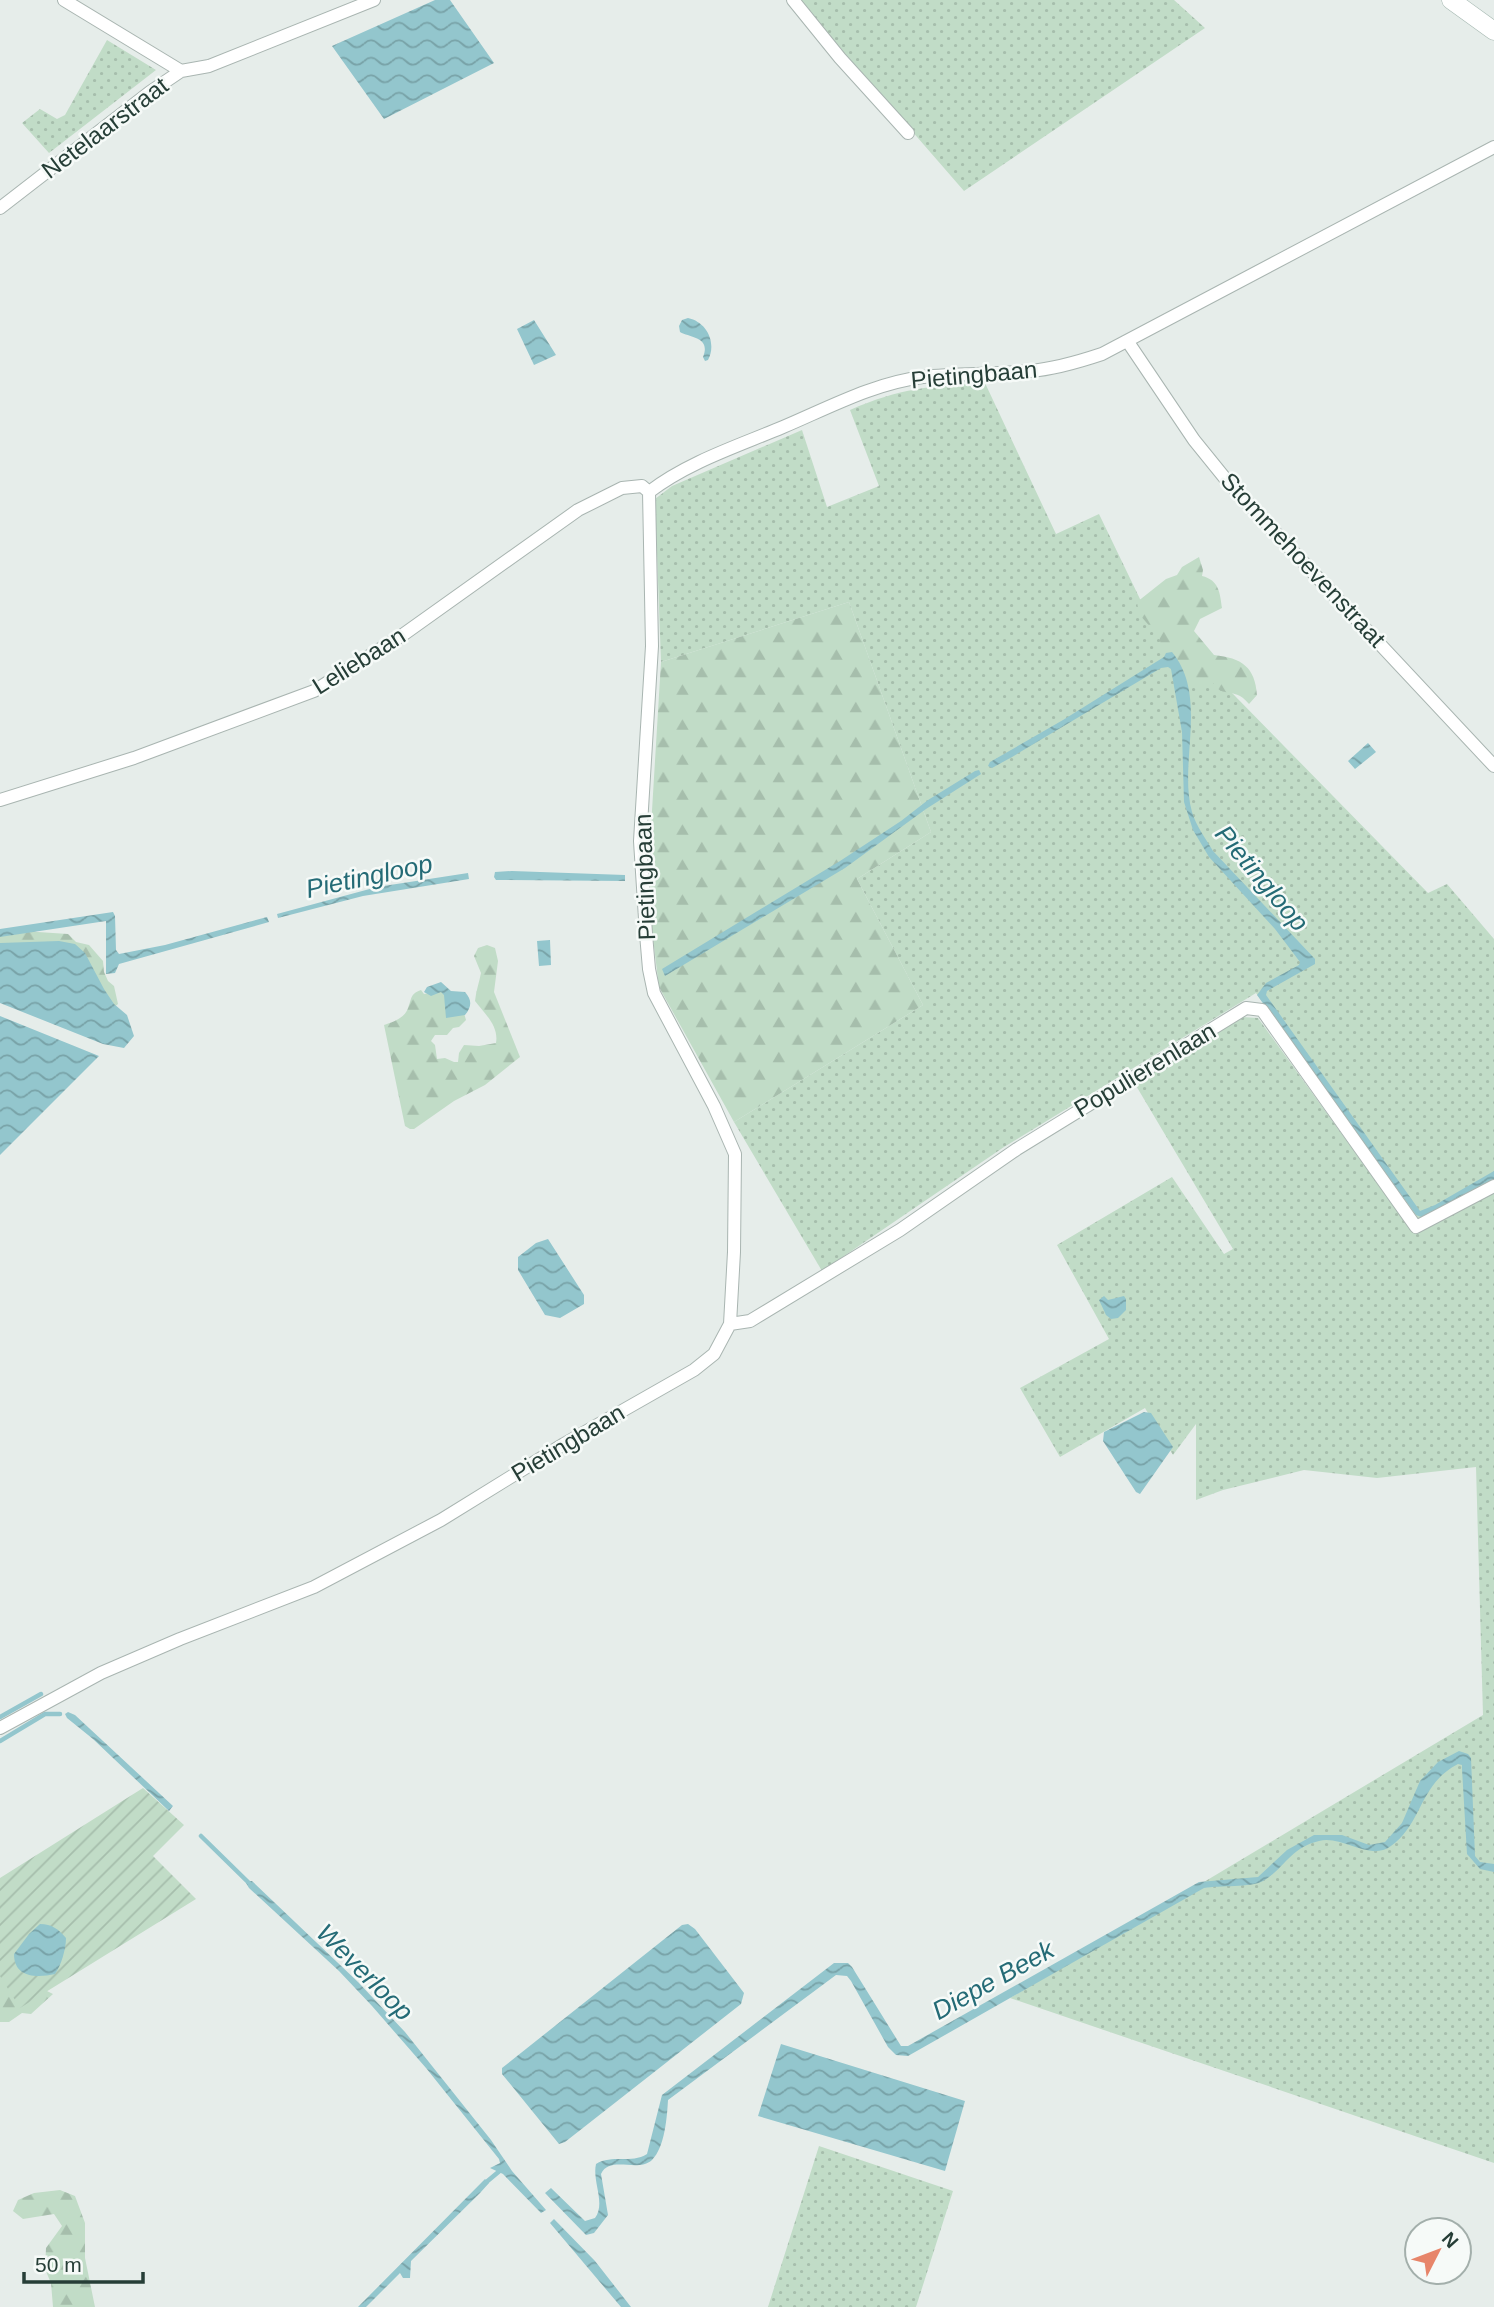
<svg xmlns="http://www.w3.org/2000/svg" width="1494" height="2307" font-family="Helvetica,sans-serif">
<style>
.grass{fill:url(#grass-dots)}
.forest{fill:url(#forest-firs)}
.garden{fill:url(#garden-furrows)}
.water{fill:url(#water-waves)}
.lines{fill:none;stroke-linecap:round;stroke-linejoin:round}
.stream{stroke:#93c6cd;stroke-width:4.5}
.minor-casing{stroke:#a9b5b1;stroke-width:14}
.secondary-casing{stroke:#a5b8b1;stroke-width:19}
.minor{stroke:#fff;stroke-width:12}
.secondary{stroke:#fff;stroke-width:18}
.labels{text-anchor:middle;stroke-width:5;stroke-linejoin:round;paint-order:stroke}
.street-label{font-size:24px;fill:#263e37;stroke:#f6faf8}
.water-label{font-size:26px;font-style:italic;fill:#246b76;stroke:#f6faf8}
</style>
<defs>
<pattern id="grass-dots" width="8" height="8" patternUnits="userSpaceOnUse" patternTransform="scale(1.75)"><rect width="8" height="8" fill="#c1dcc7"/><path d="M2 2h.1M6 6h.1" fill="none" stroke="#a6beac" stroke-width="1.8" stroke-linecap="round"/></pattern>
<pattern id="forest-firs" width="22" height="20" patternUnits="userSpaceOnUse" patternTransform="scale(1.75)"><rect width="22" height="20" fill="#c1dcc7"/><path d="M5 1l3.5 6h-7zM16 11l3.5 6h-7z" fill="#a6beac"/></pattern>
<pattern id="garden-furrows" width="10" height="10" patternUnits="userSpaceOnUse" patternTransform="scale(1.75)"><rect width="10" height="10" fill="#c1dcc7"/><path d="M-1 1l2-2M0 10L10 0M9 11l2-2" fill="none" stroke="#a6beac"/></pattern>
<pattern id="water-waves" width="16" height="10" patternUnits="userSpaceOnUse" patternTransform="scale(1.75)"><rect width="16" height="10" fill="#93c6cd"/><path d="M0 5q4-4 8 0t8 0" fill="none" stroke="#78a2a7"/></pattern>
</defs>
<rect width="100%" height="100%" fill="#e6edea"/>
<!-- grass -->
<path class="grass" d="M798,0H1174L1205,28L964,191Z
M107,40L156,70L49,153L22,123L40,109L57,119L65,115Z
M985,383L1056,534L1099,514L1140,599L1428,893L1447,884L1494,939V1178L1417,1220L1256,993L1004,1147L822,1271L734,1122L923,1005L857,879L931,832L849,602L661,662L655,499L672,486L802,430L827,507L879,486L850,410C900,388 931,386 985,383Z
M1242,1017L1258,1018L1406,1223L1415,1233L1494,1185V2163L1010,1998L1483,1715L1476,1467L1377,1478L1304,1470L1223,1490L1196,1500V1424L1173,1455L1145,1408L1060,1457L1020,1388L1109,1339L1057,1245L1172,1177L1224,1254L1233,1249L1135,1084Z
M819,2146L953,2191L916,2307H768Z"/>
<!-- forest -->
<path class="forest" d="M1199,557L1203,570L1202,576C1219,580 1220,593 1222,608L1200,619L1194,631L1214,655C1242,658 1255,667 1257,695L1249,704C1246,701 1244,698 1240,696C1225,689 1219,697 1210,677L1202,684H1181L1174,670L1165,660L1159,637L1139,614L1137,602L1166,579L1177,575L1182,567Z
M849,602L931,832L857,879L923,1005L734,1122L659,987L649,906L651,827L661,662Z
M23,931L68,934L76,942L89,945L103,961L104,972L108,981L114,986L118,1004L112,1009L0,953V935Z
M487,945L495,948L498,961L494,992L520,1057L485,1085L454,1101L414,1129H410L405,1126L384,1025C393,1022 405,1018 408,1008C412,998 410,994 421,990L424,994L443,990L464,1013L466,1020L459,1027L453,1028L447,1035H435L431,1041L435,1045L437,1059L445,1058L454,1062H458L459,1053L464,1045L479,1046L496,1043C499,1026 485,1014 475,1001C476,991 479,983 481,973L474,956L478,948Z
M0,1950L43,1989L53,1994L31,2014L22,2013L9,2022H0Z
M60,2190L75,2196L85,2223V2258L95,2307H53L51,2283L45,2269L46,2248L62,2226L54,2214L23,2219L13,2211L18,2200L34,2193Z"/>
<!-- garden -->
<path class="garden" d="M143,1788L184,1825L153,1856L196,1899L20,2008L0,1976V1878Z"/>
<!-- water -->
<path class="water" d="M435,0H450L494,63L384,119L332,46Z
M688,318C707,322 717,343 708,360L705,361L703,357C711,337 691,338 680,332L679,326L682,320Z
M534,320L556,355L534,365L517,329Z
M1172,652C1209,697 1178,762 1192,812C1196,826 1206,839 1213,851L1315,959V964L1267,991L1266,995L1420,1211L1435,1205L1494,1171V1179L1424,1218L1416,1215L1257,995L1266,983L1299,965L1300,962L1275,929L1209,857L1193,830L1184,802L1182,732L1171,669L1168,667L1161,668L1012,757L992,768L988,766L990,762L1063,720L1164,657L1166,653Z
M1368,743L1376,752L1355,769L1348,761Z
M979,770L981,774L926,809L845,868L665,976L662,969L840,861L901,821L928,800L975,771Z
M512,871L625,875V881L496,880L494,877L495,872Z
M468,873L469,879L363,896L278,918L277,914L377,887Z
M113,912L115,916L116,950L119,954L165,945L267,917L269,922L119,964L115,973L106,974V921L0,937V929Z
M550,940L551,965L539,966L537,941Z
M59,941L75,944L85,953L104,989L114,1004L127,1015L134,1036L124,1048L103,1044L0,1003V943Z
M441,982L451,991L465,992C472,1000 472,1006 465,1015L446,1018L444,995L441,992L431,996L424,992L427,987Z
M0,1016L99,1056L0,1155Z
M548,1239L584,1295V1304L560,1318L545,1315L518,1270V1257L536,1243Z
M1104,1296L1108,1300L1124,1296L1126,1299V1310L1118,1318L1111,1319L1106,1315L1099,1300Z
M1144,1412L1151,1413L1173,1447L1140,1494L1136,1492L1103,1441L1104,1432Z
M68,1712L75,1715L173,1806L169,1811L93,1739L67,1718L65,1714Z
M1459,1751L1468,1754L1471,1758L1475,1856L1480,1862L1494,1864V1872L1480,1869L1467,1854L1462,1769V1765L1458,1764C1419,1784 1423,1823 1391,1846C1369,1862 1343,1835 1319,1841C1291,1847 1284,1869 1263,1881C1250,1888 1220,1885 1204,1888L908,2056L896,2055L888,2047L851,1981L847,1976L836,1975L668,2100C667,2117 665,2147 652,2160C638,2173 610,2155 601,2174L608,2215L594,2233L586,2235L545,2193L551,2188L585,2221L595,2218C606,2203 592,2182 596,2164C612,2154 631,2164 647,2154L662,2095L834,1963H848L852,1967L901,2046H908L1199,1882L1258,1877L1287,1850L1314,1835H1342L1369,1845L1385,1842L1402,1823L1420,1781L1438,1762Z
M248,1881H252L358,1982L405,2032L491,2140L512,2171L546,2210L541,2213L503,2174L490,2168L500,2163L499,2159L426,2068L372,2006L339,1971L249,1888L246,1883Z
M40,1924C52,1924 58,1929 66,1938C66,1949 61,1966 55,1974C37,1978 14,1978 14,1954L29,1934Z
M688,1924L695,1929L744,1993L741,2004L565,2142L559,2144L502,2074V2068L682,1925Z
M781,2044L965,2101L945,2171L758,2116Z
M485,2179L489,2183L480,2193L411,2261L410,2278H403L400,2273L366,2307H358Z
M554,2219L595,2261L631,2307H621L550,2223Z"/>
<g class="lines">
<!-- stream -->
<path class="stream" d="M0,1717L41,1694
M0,1741L45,1714H60
M201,1836L250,1884
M484,2184L502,2169"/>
<defs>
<path id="minor" d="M64,0L181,71
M793,0L840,58L908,133
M0,208L150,92L181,71L209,66L374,0
M1128,342L1194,440L1228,482L1494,766
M649,492C688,462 738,446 783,427C828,408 874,383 923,377C958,373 994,375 1030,371C1055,369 1078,362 1102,354L1494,147
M0,800L134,758L314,691L404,634L578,510L622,488L642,486L649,492
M730,1324L750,1321L900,1230L1017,1149L1246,1008L1262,1010L1416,1227L1494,1186
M0,1728L101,1673L180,1639L314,1587L441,1520L564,1444L694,1370L714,1354L730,1324L734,1252L735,1154L714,1106L654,993L649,969L646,934L640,841L652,646L649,492"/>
<path id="secondary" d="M1451,0L1494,31"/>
</defs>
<!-- minor casing -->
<use href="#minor" class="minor-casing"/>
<!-- secondary casing -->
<use href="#secondary" class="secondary-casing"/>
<!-- minor -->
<use href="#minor" class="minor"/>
<!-- secondary -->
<use href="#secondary" class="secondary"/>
</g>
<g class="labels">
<!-- street labels -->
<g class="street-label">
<text transform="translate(105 128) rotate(-37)" y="8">Netelaarstraat</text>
<text transform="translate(974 375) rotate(-5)" y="8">Pietingbaan</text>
<text transform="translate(1303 560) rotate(47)" y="8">Stommehoevenstraat</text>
<text transform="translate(359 661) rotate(-32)" y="8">Leliebaan</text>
<text transform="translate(645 877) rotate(-92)" y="8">Pietingbaan</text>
<text transform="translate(1145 1070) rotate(-31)" y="8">Populierenlaan</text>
<text transform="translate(568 1443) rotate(-31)" y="8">Pietingbaan</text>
</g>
<!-- water labels -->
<g class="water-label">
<text transform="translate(369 876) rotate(-12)" y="9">Pietingloop</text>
<text transform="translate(1262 878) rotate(50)" y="9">Pietingloop</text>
<text transform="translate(365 1972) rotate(45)" y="9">Weverloop</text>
<text transform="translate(993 1980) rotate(-29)" y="9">Diepe Beek</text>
</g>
</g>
<!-- north arrow -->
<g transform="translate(1438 2251) rotate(48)"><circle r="33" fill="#f6faf8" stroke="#a3afab" stroke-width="2"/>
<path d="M0-5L12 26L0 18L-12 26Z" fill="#e7856a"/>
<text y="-10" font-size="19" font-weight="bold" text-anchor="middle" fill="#263e37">N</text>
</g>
<!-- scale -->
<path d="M24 2272v10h119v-10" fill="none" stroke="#263e37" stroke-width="3.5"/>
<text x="35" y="2272" font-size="21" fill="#263e37" stroke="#f6faf8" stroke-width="5" paint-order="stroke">50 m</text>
</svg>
